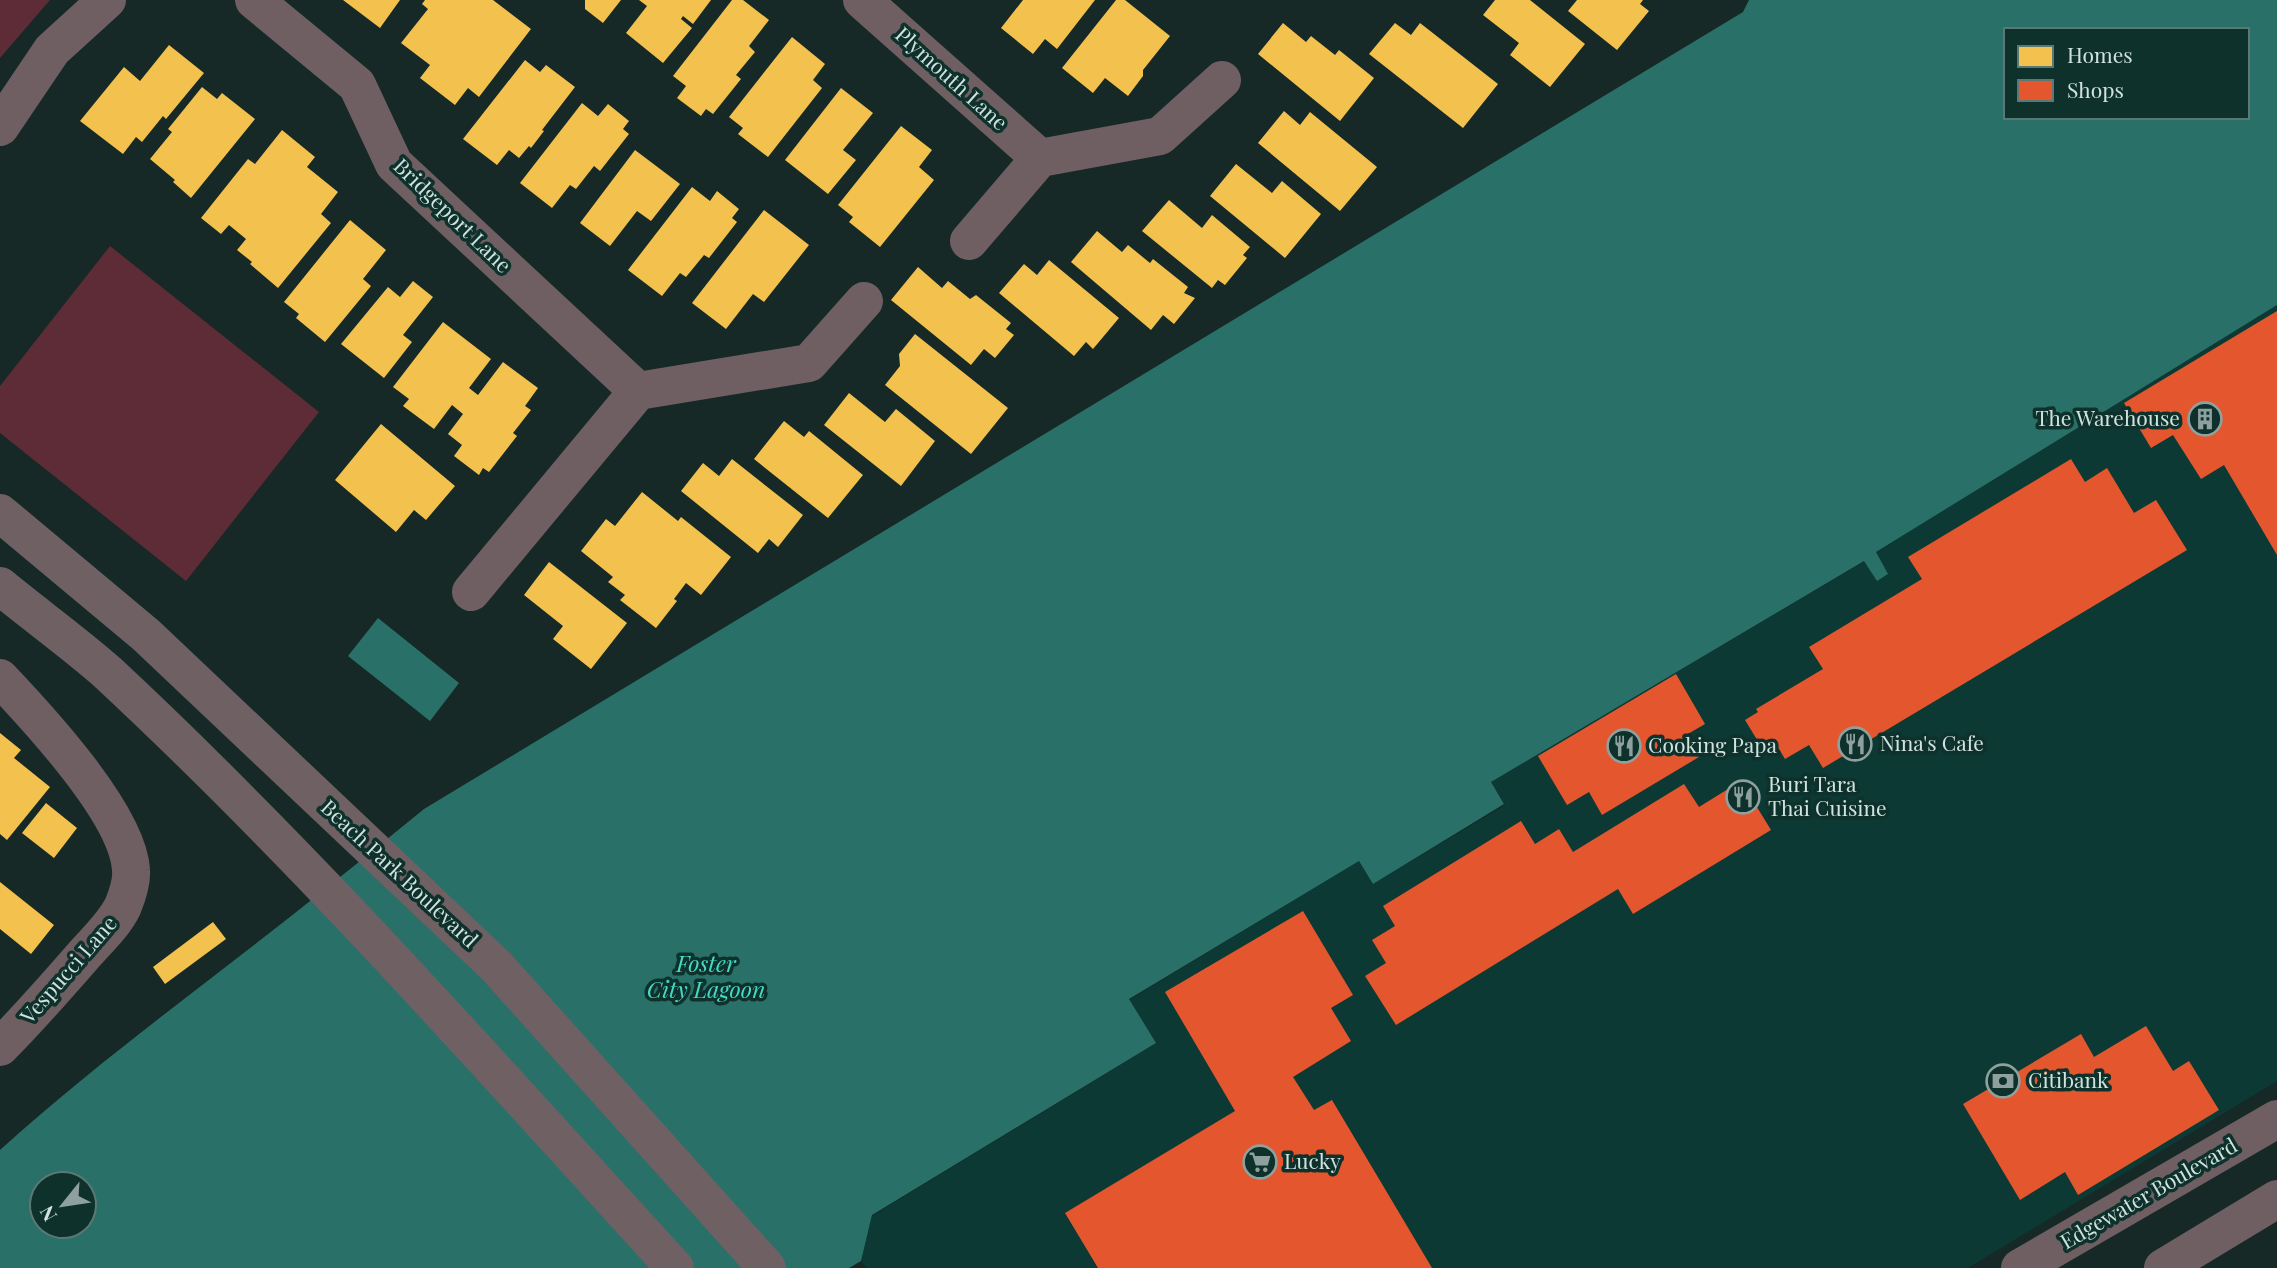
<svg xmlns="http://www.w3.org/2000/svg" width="2277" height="1268" font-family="'Playfair Display',serif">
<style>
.built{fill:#0d3934}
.green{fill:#5d2c37}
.water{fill:#297168;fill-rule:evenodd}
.homes{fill:#f2c14e}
.shops{fill:#e4572e}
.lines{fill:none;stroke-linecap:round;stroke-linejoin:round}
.minor{stroke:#6f5f62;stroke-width:38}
.tertiary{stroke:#6f5f62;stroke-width:38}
.secondary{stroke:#6f6064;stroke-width:38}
.labels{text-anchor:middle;stroke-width:7;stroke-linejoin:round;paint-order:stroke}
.street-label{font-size:21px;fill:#d0e2df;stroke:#0e312c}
.poi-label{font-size:21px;fill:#d0e2df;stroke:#0e312c;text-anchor:start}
.water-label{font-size:23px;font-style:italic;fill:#45d9c7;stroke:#0e312c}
</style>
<rect width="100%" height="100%" fill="#162926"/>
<!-- built -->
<path class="built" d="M2277,305V1081L1968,1268H867L861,1261L872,1216L1155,1044L1129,1000L1359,861L1373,884L1505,805L1491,782L1865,561L1877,580L1887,575L1876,552Z"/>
<!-- green -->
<path class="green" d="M0,0H50L0,58Z
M110,246L319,412L186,581L0,433V386Z"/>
<!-- water -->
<path class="water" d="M1749,0H2277V305L1876,552L1888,574L1877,581L1864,561L1491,782L1504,804L1373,884L1359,861L1129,999L1156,1043L872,1215L861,1261L849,1268H0V1150C94,1065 196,991 295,913C338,879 381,844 424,809L1743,12ZM2006,30H2247V117H2006ZM42,1184H84V1226H42Z
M378,618L459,683L430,721L348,656Z"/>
<!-- homes -->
<path class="homes" d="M343,0H400L380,28Z
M425,0H493L531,29L479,97L468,88L455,105L420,78L430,65L401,43L428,9L422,4Z
M585,0H621L603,23L585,9Z
M639,0H711L693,24L683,16L681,19L692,28L663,63L626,33L647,6Z
M732,0H743L769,20L749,46L755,52L736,75L741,79L713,114L706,109L701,116L677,98L686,86L673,76Z
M1023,0H1095L1057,49L1045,39L1033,54L1001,28Z
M1116,0H1125L1170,36L1143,70V76L1128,96L1105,78L1093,93L1062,68Z
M1495,0H1530L1585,44L1550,87L1510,55L1519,43L1483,15Z
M1577,0H1643L1640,4L1649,11L1617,50L1568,11Z
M1283,23L1306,42L1311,36L1335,55L1339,50L1374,78L1340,121L1258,54Z
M1395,23L1411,35L1420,23L1498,84L1463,128L1369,54Z
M792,37L825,64L813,80L822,88L768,157L738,134L743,128L729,117Z
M169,45L204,73L166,119L163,116L142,142L136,137L123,154L80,121L124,67L140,81Z
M525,60L540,72L546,65L575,87L542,130L544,131L531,148L529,146L519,158L509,150L497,165L463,139Z
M202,87L217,99L222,93L255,119L191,198L173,182L175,180L150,159L172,132L168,129Z
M841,88L873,113L843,150L856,160L828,194L785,160Z
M582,103L598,116L608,104L629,121L623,129L629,134L600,171L594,166L576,189L570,185L552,208L520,183Z
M1284,111L1300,125L1310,112L1377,167L1340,211L1258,143Z
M901,126L932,150L919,167L934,180L880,247L849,222L853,217L838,205Z
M282,130L315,157L307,167L338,192L321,214L331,223L278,288L250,264L252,262L237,250L246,239L229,225L221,234L201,218L248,159L255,164Z
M635,150L680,184L651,221L637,211L610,246L580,223Z
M1236,164L1272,193L1282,181L1321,214L1285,258L1210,196Z
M692,187L710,201L717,191L739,209L732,218L737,222L709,258L704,255L686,277L680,273L662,296L628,270Z
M1169,200L1202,228L1212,215L1250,247L1243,255L1247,258L1225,285L1218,280L1212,288L1142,231Z
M764,210L809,245L764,302L753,294L726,329L692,303Z
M350,220L386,250L363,279L371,286L325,342L296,318L299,314L284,302Z
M1097,231L1122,252L1128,245L1150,263L1153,259L1188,287L1184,293L1195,298L1174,324L1163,315L1151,330L1071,262Z
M1049,260L1119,318L1093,349L1086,342L1074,356L999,293L1024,264L1037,275Z
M918,267L942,288L948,281L970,299L976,295L1011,323L1006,329L1014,335L995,358L984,349L971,365L891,300Z
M413,281L433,297L403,335L412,342L384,378L341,344L388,287L400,297Z
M443,322L491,359L469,388L478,395L503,362L538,388L525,406L531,410L513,433L517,436L489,472L483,468L479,475L454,456L462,445L448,434L463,414L452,405L434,429L403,406L409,399L393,387Z
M915,334L1008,408L971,454L885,385L900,366L899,354Z
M849,393L885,422L896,409L935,441L901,486L824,425Z
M784,421L804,437L809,431L863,475L828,518L754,459Z
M381,424L455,486L426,520L414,510L396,532L335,480Z
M732,459L803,515L778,547L769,539L758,553L681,491L703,463L719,476Z
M642,492L678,521L681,517L731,557L701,595L686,583L674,599L677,601L656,628L620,600L625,595L608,582L613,577L581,551L606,519L615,526Z
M549,562L627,623L591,669L553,639L563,626L524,595Z
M0,733L21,750L14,758L50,787L7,840L0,834Z
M46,803L77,828L54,858L22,833Z
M0,882L54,925L31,954L0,929Z
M213,922L226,939L165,984L153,967Z"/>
<!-- shops -->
<path class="shops" d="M2277,311V555L2224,465L2201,479L2173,435L2151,448L2124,403Z
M2071,459L2085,482L2107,468L2134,513L2156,500L2187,550L1823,768L1809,745L1785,759L1774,741L1762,748L1745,720L1758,712L1756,709L1823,669L1809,647L1922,579L1908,557Z
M1676,674L1705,724L1686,735L1699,757L1602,815L1589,792L1567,805L1538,756Z
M1741,781L1771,830L1633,914L1618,889L1396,1025L1365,976L1386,963L1372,940L1395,926L1383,906L1521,821L1535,844L1559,829L1573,852L1684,784L1699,807Z
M1303,911L1353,995L1331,1008L1351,1041L1293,1077L1314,1110L1332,1100L1432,1268H1098L1065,1213L1235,1111L1165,992Z
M2146,1026L2173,1071L2189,1061L2219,1110L2078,1195L2065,1172L2020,1200L1963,1104L2081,1034L2094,1057Z"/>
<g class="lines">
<!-- minor -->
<path class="minor" d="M254,0L357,85L394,164L638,391L809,363L864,301
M862,0L1040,158
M0,127L52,50L107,0
M969,241L1040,158L1160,136L1222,80
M471,592L638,391
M0,678C38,718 128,815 131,870C132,881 127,896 123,906C114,925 96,941 83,956C56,987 29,1018 0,1047"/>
<!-- tertiary -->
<path class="tertiary" d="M2020,1268L2277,1119
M2163,1268L2277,1199"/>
<!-- secondary -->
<path class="secondary" d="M0,513L146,635L496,966L767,1268
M0,586C35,615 73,642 107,672C308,859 490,1066 675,1268"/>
</g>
<!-- icons -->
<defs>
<symbol id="building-ring" viewBox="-11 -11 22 22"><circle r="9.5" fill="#0e312c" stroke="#8fa19e" stroke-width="1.5"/><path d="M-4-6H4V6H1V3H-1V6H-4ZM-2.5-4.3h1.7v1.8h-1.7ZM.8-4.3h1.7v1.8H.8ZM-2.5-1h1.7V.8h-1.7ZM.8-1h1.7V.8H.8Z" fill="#8fa19e"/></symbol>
<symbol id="restaurant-ring" viewBox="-11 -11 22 22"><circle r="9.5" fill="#0e312c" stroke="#8fa19e" stroke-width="1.5"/><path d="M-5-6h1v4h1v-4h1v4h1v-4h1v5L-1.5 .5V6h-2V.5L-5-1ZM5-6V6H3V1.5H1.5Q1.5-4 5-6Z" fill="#8fa19e"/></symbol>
<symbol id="bank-ring" viewBox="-11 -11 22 22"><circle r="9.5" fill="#0e312c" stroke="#8fa19e" stroke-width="1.5"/><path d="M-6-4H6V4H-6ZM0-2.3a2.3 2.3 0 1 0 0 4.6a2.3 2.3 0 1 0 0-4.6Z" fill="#8fa19e"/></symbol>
<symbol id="supermarket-ring" viewBox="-11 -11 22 22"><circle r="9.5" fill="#0e312c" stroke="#8fa19e" stroke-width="1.5"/><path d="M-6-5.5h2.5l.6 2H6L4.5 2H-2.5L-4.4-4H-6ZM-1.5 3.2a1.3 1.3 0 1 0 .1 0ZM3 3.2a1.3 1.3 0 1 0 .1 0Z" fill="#8fa19e"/></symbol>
</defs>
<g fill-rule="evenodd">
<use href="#building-ring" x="2186" y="400" width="38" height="38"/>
<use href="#restaurant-ring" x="1836" y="725" width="38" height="38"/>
<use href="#restaurant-ring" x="1605" y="727" width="38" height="38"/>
<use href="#restaurant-ring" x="1724" y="778" width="38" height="38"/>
<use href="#bank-ring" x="1984" y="1062" width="38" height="38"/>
<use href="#supermarket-ring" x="1241" y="1143" width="38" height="38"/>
</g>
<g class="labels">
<!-- street labels -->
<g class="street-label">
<text transform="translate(951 79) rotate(42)" y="7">Plymouth Lane</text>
<text transform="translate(452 216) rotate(44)" y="7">Bridgeport Lane</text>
<text transform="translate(399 874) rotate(43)" y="7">Beach Park Boulevard</text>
<text transform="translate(69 970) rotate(-49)" y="7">Vespucci Lane</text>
<text transform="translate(2149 1194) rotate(-30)" y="7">Edgewater Boulevard</text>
</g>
<!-- poi labels -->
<g class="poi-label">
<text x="2180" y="426" text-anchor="end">The Warehouse</text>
<text x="1880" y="751">Nina's Cafe</text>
<text x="1648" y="753">Cooking Papa</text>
<text x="1768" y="792">Buri Tara<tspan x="1768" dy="24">Thai Cuisine</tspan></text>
<text x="2028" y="1088">Citibank</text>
<text x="1284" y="1169">Lucky</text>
</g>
<!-- water labels -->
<g class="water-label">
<text x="706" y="972">Foster<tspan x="706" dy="26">City Lagoon</tspan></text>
</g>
</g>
<!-- legend -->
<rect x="2004" y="28" width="245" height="91" fill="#0e312c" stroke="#5c7874" stroke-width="2"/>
<rect x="2018" y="46" width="35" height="21" fill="#f2c14e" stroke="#5c7874" stroke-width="2"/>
<text x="2067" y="63" font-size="21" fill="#d0e2df">Homes</text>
<rect x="2018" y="80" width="35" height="21" fill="#e4572e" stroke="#5c7874" stroke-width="2"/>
<text x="2067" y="98" font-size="21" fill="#d0e2df">Shops</text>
<!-- north arrow -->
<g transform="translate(63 1205) rotate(240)"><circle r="33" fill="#0e312c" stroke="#5c7874" stroke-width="2"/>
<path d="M0-5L12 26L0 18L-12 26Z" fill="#8fa19e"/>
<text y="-10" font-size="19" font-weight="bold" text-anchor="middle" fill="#d0e2df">N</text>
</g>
</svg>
